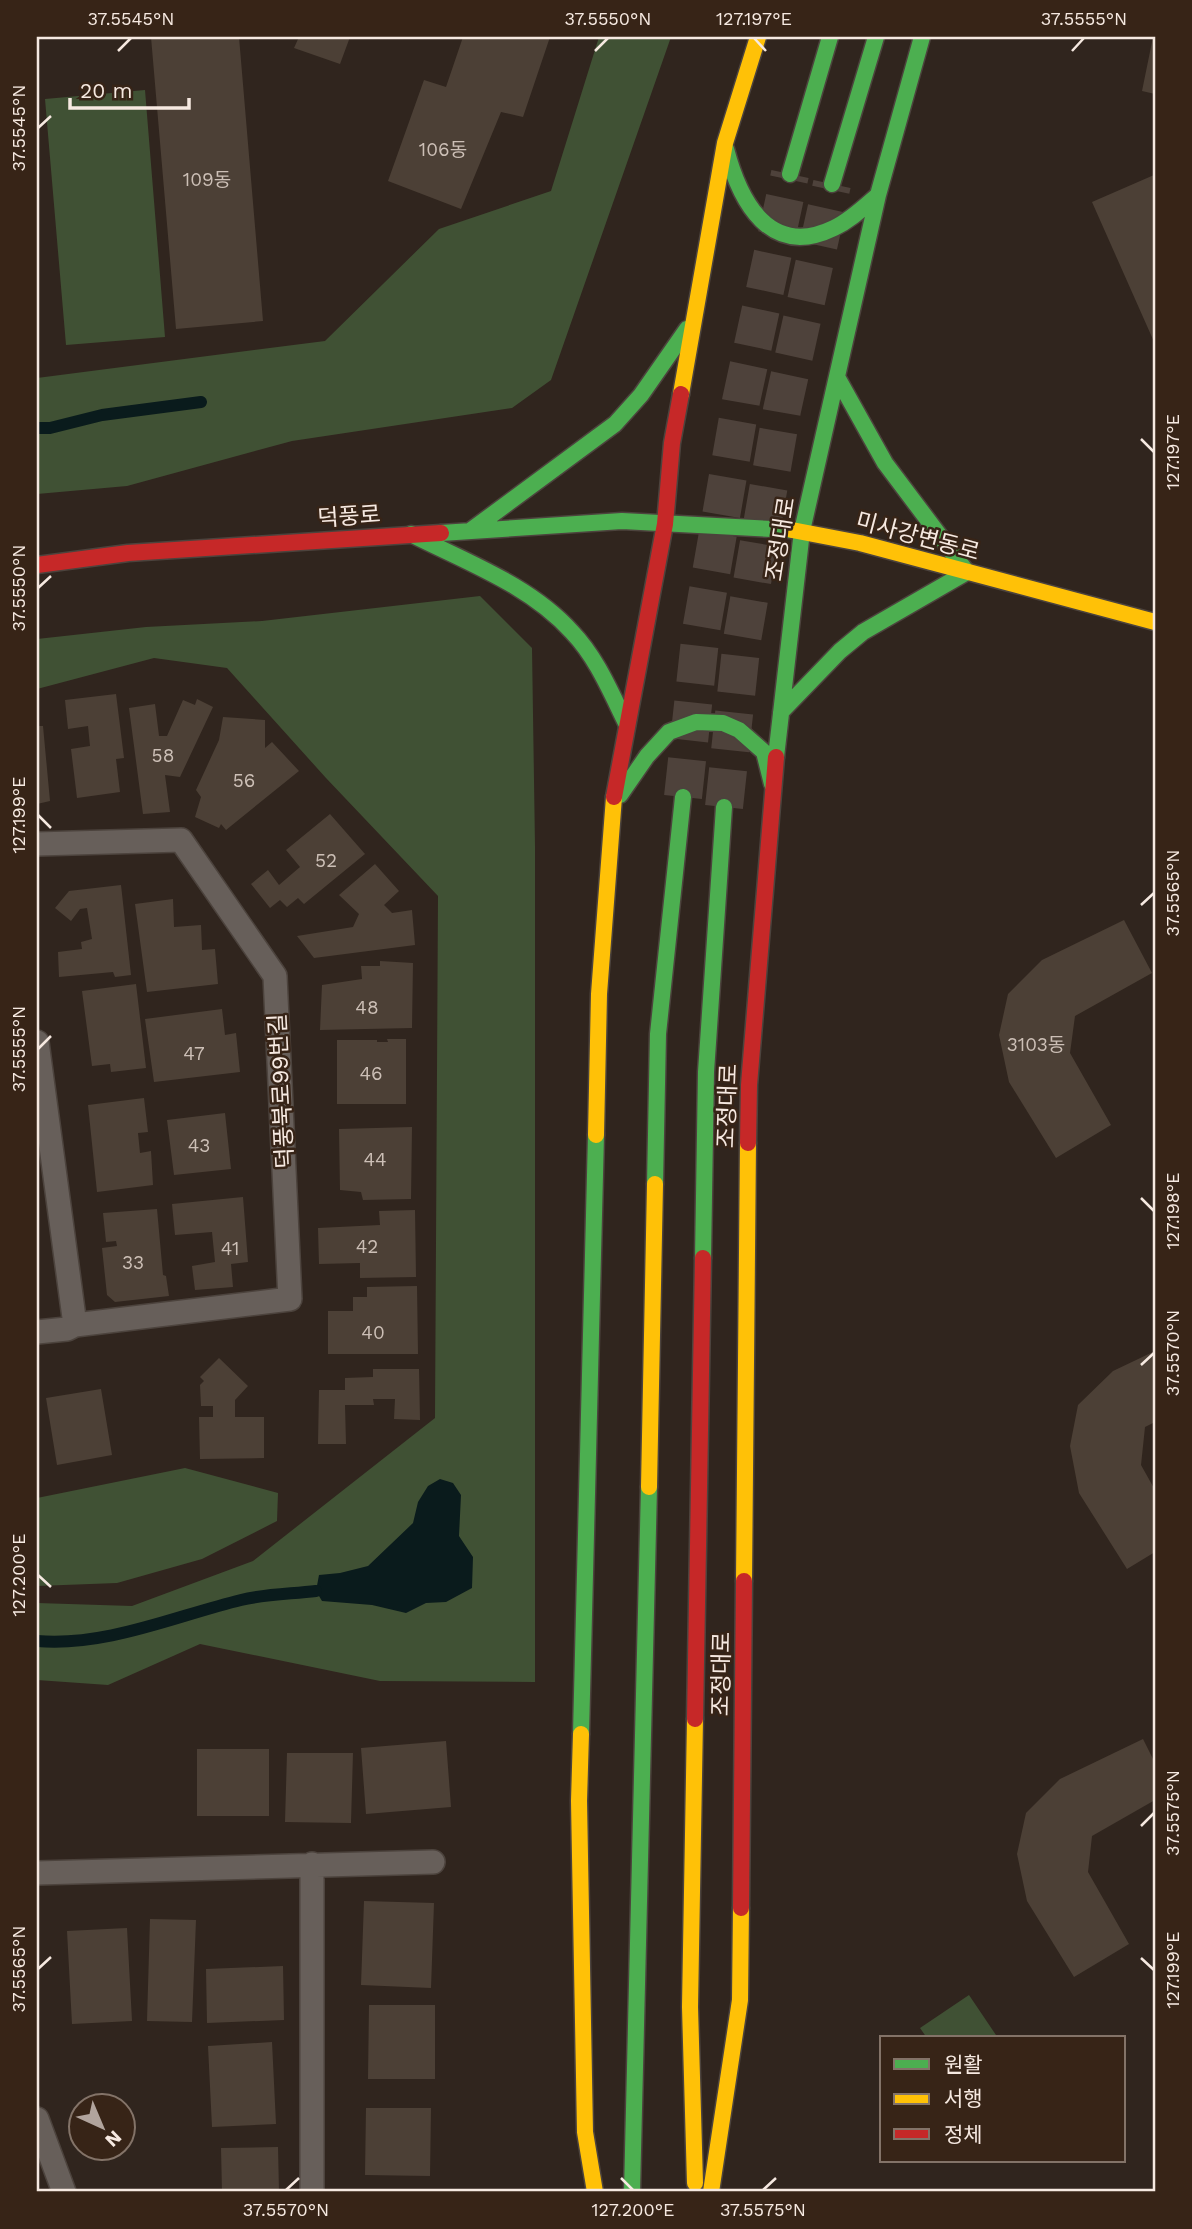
<svg xmlns="http://www.w3.org/2000/svg" width="1192" height="2229" font-family="'Work Sans','Noto Sans KR',sans-serif">
<style>
.green{fill:#405134}
.water{fill:#0a1b1c}
.lines{fill:none;stroke-linecap:round;stroke-linejoin:round}
.stream{stroke:#0a1b1c;stroke-width:12}
.building{fill:#4c4036}
.primary-tunnel{stroke:#4e423b;stroke-width:38;stroke-dasharray:38 19;stroke-linecap:butt}
.lane-casing{stroke:#4c433d;stroke-width:26}
.fast-casing{stroke:#4c433d;stroke-width:19}
.slow-casing{stroke:#4c433d;stroke-width:19}
.jam-casing{stroke:#4c433d;stroke-width:19}
.lane{stroke:#675f5a;stroke-width:23}
.fast{stroke:#4caf50;stroke-width:16}
.slow{stroke:#ffc107;stroke-width:16}
.jam{stroke:#c62828;stroke-width:16}
.ticks{fill:none;stroke:#f6e9e1;stroke-width:2.5}
.labels{text-anchor:middle;stroke-width:5;stroke-linejoin:round;paint-order:stroke}
.number-label{font-size:19px;fill:#ccbfb6}
.street-label{font-size:23px;fill:#f6e9e1;stroke:#372417}
.neatline{fill:none;stroke:#f6e9e1;stroke-width:2.5}
.ticks-label{font-size:18px;text-anchor:middle;fill:#f6e9e1}
</style>
<rect width="100%" height="100%" fill="#30251e"/>
<!-- green -->
<path class="green" d="M599,37H671L551,380L512,408L292,441L127,486L37,494V378L325,341L439,229L551,191Z
M145,90L165,337L66,345L45,99Z
M480,596L532,648L535,846V1682L380,1681L200,1644L108,1685L37,1680V1603L132,1606L253,1561L435,1418L438,896L326,778L227,668L154,658L37,689V639L146,627L262,621Z
M185,1468L278,1493L277,1521L202,1559L117,1583L37,1586V1498Z
M969,1995L998,2038H927L920,2028Z"/>
<!-- water -->
<path class="water" d="M440,1479L453,1483L461,1495L459,1536L473,1557L472,1588L446,1602L426,1603L406,1613L372,1605L322,1601L316,1591L319,1575L340,1573L368,1566L413,1523L418,1502L428,1486Z"/>
<g class="lines">
<!-- stream -->
<path class="stream" d="M37,428H50L102,415L201,402
M37,1641C106,1647 175,1616 241,1600C265,1594 291,1594 316,1591"/>
</g>
<!-- building -->
<path class="building" d="M151,37H239L263,321L176,329Z
M299,37H350L340,64L294,48Z
M463,37H550L523,117L501,112L461,209L388,181L424,80L446,87Z
M1153,37H1155V94L1142,91Z
M1154,175L1155,178V344L1092,202Z
M116,694L124,758L116,759L120,792L77,798L71,749L90,746L88,726L68,729L65,700Z
M197,699L213,707L180,777L165,775L170,812L143,814L129,708L155,704L159,736H167L183,700L195,705Z
M223,717L265,720V748L272,742L299,771L226,830L221,824L219,828L195,817L201,797L196,790L219,740Z
M37,726H43L50,801L37,804Z
M330,814L365,854L304,904L298,898L287,907L280,900L270,908L251,884L268,870L279,885L300,867L286,850Z
M375,864L399,891L384,905L392,913L412,910L415,945L314,958L297,936L353,927L359,914L339,895Z
M121,885L131,975L115,977L113,972L59,977L58,952L82,949L81,942L92,939L87,908L80,909L71,921L55,908L69,891Z
M173,899L174,927L201,925L202,950L215,949L218,984L147,992L135,904Z
M1124,920L1152,973L1075,1016L1070,1053L1111,1125L1056,1158L1009,1082L999,1035L1008,994L1042,960Z
M380,961L413,963L412,1028L320,1030L322,985L362,979L361,966H380Z
M136,984L146,1068L111,1072L110,1064L92,1066L82,991Z
M222,1009L225,1035L236,1033L240,1072L154,1082L145,1019Z
M387,1039H406V1104H337V1040H377V1042H388Z
M144,1098L148,1132L138,1133L140,1153L151,1151L153,1185L97,1192L88,1105Z
M225,1113L231,1169L174,1175L167,1120Z
M412,1127L411,1199L363,1200L361,1192L340,1190L339,1129Z
M243,1197L248,1262L231,1264L233,1287L195,1290L192,1266L215,1262L212,1232L175,1235L172,1204Z
M157,1209L163,1275L166,1276L169,1296L115,1302L107,1295L102,1248L117,1246L116,1241L106,1242L103,1213Z
M415,1210L416,1277L360,1278V1263L319,1264L318,1228L380,1225L379,1211Z
M417,1286L418,1354H328V1311H353V1297H367V1287Z
M1155,1351V1422L1145,1427L1141,1465L1155,1490V1552L1127,1569L1079,1493L1070,1446L1078,1405L1113,1371Z
M219,1358L248,1386L235,1400V1417H264V1458L200,1459L199,1417H213V1406H201L200,1385L204,1381L200,1377Z
M373,1369H419L420,1420L394,1419L395,1399H373L374,1405H345L346,1444H318L319,1390H345V1378L373,1377Z
M101,1389L112,1455L57,1465L46,1398Z
M1143,1739L1155,1763V1800L1092,1836L1088,1872L1129,1944L1074,1977L1027,1901L1017,1854L1026,1813L1060,1779Z
M446,1741L451,1807L366,1814L361,1748Z
M197,1749H269V1816H197Z
M287,1753H353L351,1823L285,1822Z
M364,1901L434,1903L431,1988L361,1985Z
M150,1919L196,1920L192,2022L147,2021Z
M127,1928L132,2021L72,2024L67,1931Z
M283,1966L284,2020L207,2023L206,1969Z
M369,2005H435V2079H368Z
M272,2042L276,2124L212,2127L208,2046Z
M366,2108H431L430,2176L365,2175Z
M278,2147L279,2192H222L221,2148Z"/>
<g class="lines">
<!-- primary-tunnel -->
<path class="primary-tunnel" d="M683,797L701,631L741,401L790,174
M724,807L742,640L782,410L832,184"/>
<defs>
<path id="lane" d="M37,844L181,840L275,976L290,1299L75,1325L67,1329L37,1332
M37,1042L75,1325
M37,1873L433,1862
M37,2119L64,2192
M312,2192V1864"/>
<path id="fast" d="M726,149C740,202 770,259 834,228C851,220 864,207 878,195
M790,174L830,37
M832,184L876,37
M470,531L615,424L641,395L687,329
M441,533L622,521L792,530
M411,534C466,562 530,585 572,632C597,658 611,693 627,725
M781,712L840,651L863,632L967,572L885,463L837,377
M776,757L802,531L878,195L922,37
M620,795L647,756L669,732L696,722L723,723L739,730L764,752L772,784
M655,1184L658,1034L683,797
M703,1258L706,1072L724,807
M581,1734L596,1135
M632,2192L649,1487"/>
<path id="slow" d="M681,394L725,143L758,37
M792,530L860,543L1155,622
M596,1135L599,994L614,797
M649,1487L655,1184
M744,1581L748,1143
M695,1719L690,2007L695,2183
M581,1734L579,1801L585,2132L595,2192
M711,2192L740,2000L741,1908"/>
<path id="jam" d="M37,565L128,553L441,533
M614,797L665,524L672,443L681,394
M748,1143L749,1085L776,757
M695,1719L703,1258
M741,1908L744,1581"/>
</defs>
<!-- lane casing -->
<use href="#lane" class="lane-casing"/>
<!-- fast casing -->
<use href="#fast" class="fast-casing"/>
<!-- slow casing -->
<use href="#slow" class="slow-casing"/>
<!-- jam casing -->
<use href="#jam" class="jam-casing"/>
<!-- lane -->
<use href="#lane" class="lane"/>
<!-- fast -->
<use href="#fast" class="fast"/>
<!-- slow -->
<use href="#slow" class="slow"/>
<!-- jam -->
<use href="#jam" class="jam"/>
</g>
<!-- ticks -->
<path class="ticks" d="M754,38L766,51M118,51L131,38M595,51L608,38M1072,51L1084,38M38,128L51,116M1141,439L1154,452M38,588L51,576M38,815L51,828M1141,905L1154,893M38,1049L51,1036M1141,1198L1154,1211M1141,1365L1154,1353M38,1575L51,1587M1141,1826L1154,1813M1141,1958L1154,1970M38,1969L51,1957M621,2178L633,2190M286,2190L299,2178M763,2190L776,2178"/>
<g class="labels">
<!-- number labels -->
<g class="number-label">
<text x="443" y="156">106동</text>
<text x="207" y="186">109동</text>
<text x="163" y="762">58</text>
<text x="244" y="787">56</text>
<text x="326" y="867">52</text>
<text x="367" y="1014">48</text>
<text x="1036" y="1051">3103동</text>
<text x="194" y="1060">47</text>
<text x="371" y="1080">46</text>
<text x="199" y="1152">43</text>
<text x="375" y="1166">44</text>
<text x="367" y="1253">42</text>
<text x="230" y="1255">41</text>
<text x="133" y="1269">33</text>
<text x="373" y="1339">40</text>
</g>
<!-- street labels -->
<g class="street-label">
<text transform="translate(349 516) rotate(-4)" y="8">덕풍로</text>
<text transform="translate(918 536) rotate(15)" y="8">미사강변동로</text>
<text transform="translate(780 539) rotate(-81)" y="8">조정대로</text>
<text transform="translate(281 1091) rotate(-93)" y="8">덕풍북로99번길</text>
<text transform="translate(727 1106) rotate(-88)" y="8">조정대로</text>
<text transform="translate(721 1674) rotate(-89)" y="8">조정대로</text>
</g>
</g>
<!-- border -->
<rect width="1192" height="2229" fill="none" stroke="#372417" stroke-width="77"/>
<!-- legend -->
<rect x="880" y="2036" width="245" height="126" fill="#372417" stroke="#837368" stroke-width="2"/>
<rect x="894" y="2059" width="35" height="10" fill="#4caf50" stroke="#837368" stroke-width="2"/>
<text x="944" y="2072" font-size="21" fill="#f6e9e1">원활</text>
<rect x="894" y="2094" width="35" height="10" fill="#ffc107" stroke="#837368" stroke-width="2"/>
<text x="944" y="2106" font-size="21" fill="#f6e9e1">서행</text>
<rect x="894" y="2129" width="35" height="10" fill="#c62828" stroke="#837368" stroke-width="2"/>
<text x="944" y="2142" font-size="21" fill="#f6e9e1">정체</text>
<!-- north arrow -->
<g transform="translate(102 2127) rotate(136)"><circle r="33" fill="#372417" stroke="#837368" stroke-width="2"/>
<path d="M0-5L12 26L0 18L-12 26Z" fill="#b1a49d"/>
<text y="-10" font-size="19" font-weight="bold" text-anchor="middle" fill="#f6e9e1">N</text>
</g>
<!-- scale -->
<path d="M70 98v10h119v-10" fill="none" stroke="#f6e9e1" stroke-width="3.5"/>
<text x="80" y="98" font-size="21" fill="#f6e9e1" stroke="#372417" stroke-width="5" paint-order="stroke">20 m</text>
<rect x="38" y="38" width="1116" height="2152" class="neatline"/>
<g class="ticks-label">
<text x="131" y="25">37.5545°N</text>
<text x="608" y="25">37.5550°N</text>
<text x="754" y="25">127.197°E</text>
<text x="1084" y="25">37.5555°N</text>
<text transform="translate(19 128) rotate(-90)" y="6">37.5545°N</text>
<text transform="translate(1173 452) rotate(-90)" y="6">127.197°E</text>
<text transform="translate(19 588) rotate(-90)" y="6">37.5550°N</text>
<text transform="translate(19 815) rotate(-90)" y="6">127.199°E</text>
<text transform="translate(1173 893) rotate(-90)" y="6">37.5565°N</text>
<text transform="translate(19 1049) rotate(-90)" y="6">37.5555°N</text>
<text transform="translate(1173 1211) rotate(-90)" y="6">127.198°E</text>
<text transform="translate(1173 1353) rotate(-90)" y="6">37.5570°N</text>
<text transform="translate(19 1575) rotate(-90)" y="6">127.200°E</text>
<text transform="translate(1173 1813) rotate(-90)" y="6">37.5575°N</text>
<text transform="translate(19 1969) rotate(-90)" y="6">37.5565°N</text>
<text transform="translate(1173 1970) rotate(-90)" y="6">127.199°E</text>
<text x="286" y="2216">37.5570°N</text>
<text x="633" y="2216">127.200°E</text>
<text x="763" y="2216">37.5575°N</text>
</g>
</svg>
